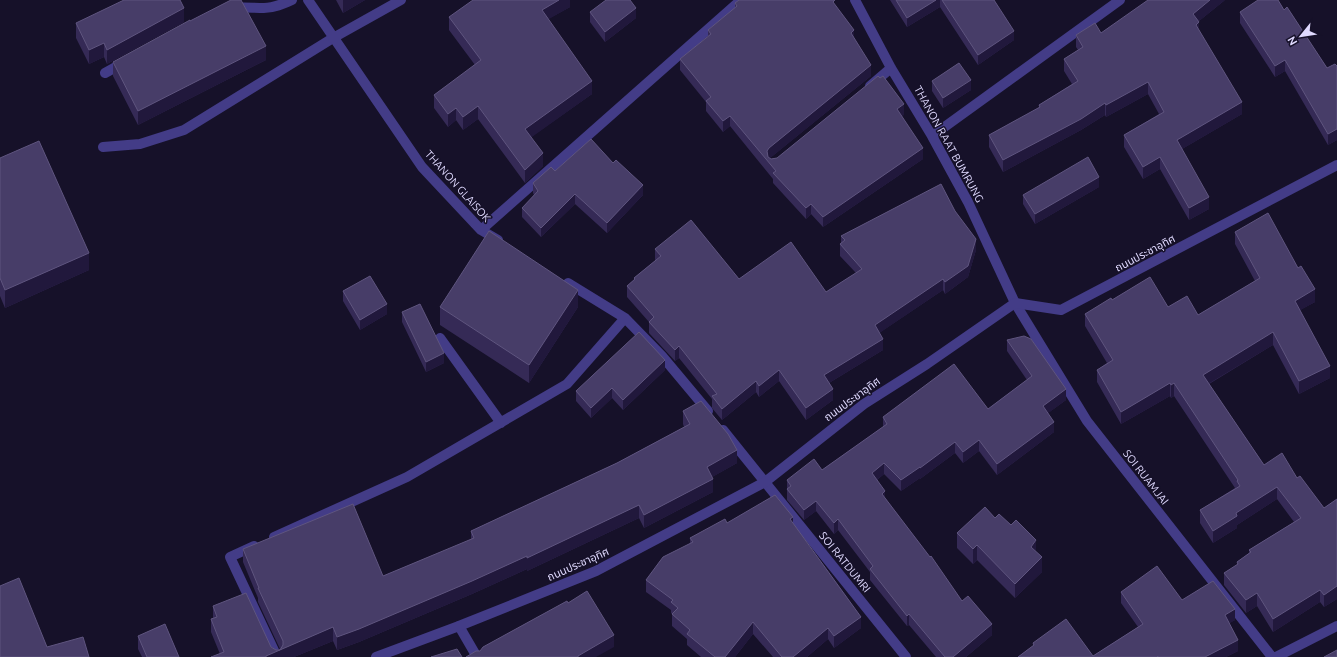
<svg xmlns="http://www.w3.org/2000/svg" width="1337" height="657" font-family="Ubuntu,'Noto Sans Thai',sans-serif">
<style>
.lines{fill:none;stroke-linecap:round;stroke-linejoin:round}
.service{stroke:#433c87;stroke-width:10}
.minor{stroke:#433c87;stroke-width:10}
.tertiary{stroke:#433c87;stroke-width:10}
.wall{fill:#352a56}
.shaded-wall{fill:#21183c}
.building{fill:#473d68;stroke:#5f557f}
.labels{text-anchor:middle;stroke-width:3;stroke-linejoin:round;paint-order:stroke}
.street-label{font-size:11px;fill:#dfd9fe;stroke:#161129}
</style>
<rect width="100%" height="100%" fill="#161129"/>
<g class="lines">
<!-- service -->
<path class="service" d="M232,8C243,7 253,8 264,8C274,8 283,4 292,0
M105,73L125,62
M103,147L140,144L184,130L333,38"/>
<!-- minor -->
<path class="minor" d="M308,0L422,167L481,230L498,240
M855,0L891,68L932,136L968,202L1015,303L1087,421L1272,657
M333,38L401,0
M870,86L891,68
M932,136L1120,0
M481,230L741,0
M568,283L625,318L662,356L708,411
M440,338L501,423
M723,430L906,657
M274,537L407,477L567,384L625,318
M254,546L230,557L277,657
M459,626L477,657
M1276,657L1337,626"/>
<!-- tertiary -->
<path class="tertiary" d="M376,657L459,626L596,571L765,482L864,404L927,364L1015,303L1061,310L1337,165"/>
</g>
<!-- wall -->
<path class="wall" d="M336,0H365L343,13Z
M570,0V7L548,19L592,94L531,137L543,166L525,183L478,119L463,130L456,120L448,127L434,108V95L475,65L449,30V17Z
M890,0H994L1014,40L978,65L940,7L907,27Z
M1225,0L1199,21V30L1242,114L1182,149L1209,209L1189,220L1160,169L1143,179L1124,147V135L1159,114L1148,94L1106,117L1105,115L1081,130L1003,172L989,147V135L1039,108V105L1072,84L1064,71V59L1078,50L1076,47V35L1101,33Z
M735,3L835,5L854,39L871,76L770,158L771,159L777,158L904,115L902,116L923,159L823,227L811,214L806,219L773,183V179L730,126L723,132L706,111V102L680,70V59L708,37V30L735,8Z
M1284,10L1327,68L1337,66V140L1328,145L1285,71L1275,77L1240,23V12Z
M590,12L636,18L605,42L590,22Z
M190,21L266,60L138,125L113,76V62Z
M184,22L107,64L104,57L89,64L76,38V23Z
M932,81L971,90L943,108L932,91Z
M0,158L89,270L5,308L0,296Z
M613,163L643,195L607,233L575,204L541,237L522,217V208L534,195L533,193V183L555,171Z
M1099,187L1035,224L1023,204V195Z
M1235,232L1315,302L1300,310L1330,378L1299,394L1273,345L1209,384L1264,465L1297,478L1324,508L1337,499V599L1324,607L1320,602L1273,632L1257,606L1246,613L1224,585V573L1237,565V562L1249,553V550L1294,522L1277,499L1237,525V528L1213,543L1200,523V510L1235,488L1174,396L1171,398L1170,396L1121,424L1097,382V370L1107,363L1085,326V314L1112,300L1168,307L1198,315L1255,281L1235,244Z
M841,236L976,250L968,277L945,294L943,290L879,333L883,350L829,383L833,400L806,420L779,381L759,397L756,392L722,420L712,408V399L679,358L675,361L649,333V322L627,297V286L634,280V278L655,261V249L739,279L826,292L856,273L840,256V244L841,243Z
M343,291L387,314L360,330L343,301Z
M440,307H578L529,383L440,325Z
M402,312L444,363L426,372L402,322Z
M1007,340L1066,400L1048,413L1054,432L997,475L979,451L963,463L955,453L920,479V478L901,491L884,474L877,480L885,498L962,601L992,635L966,657H936L909,625L907,626L870,580V572L838,530L834,534L816,511L804,520L787,500V480L822,470L883,427V417L988,409L1027,380L1007,351Z
M665,370L623,410L612,398L591,418L576,401V391Z
M683,411L737,463L712,477L713,492L644,528L639,518L527,571V569L472,594L359,642L337,650L333,641L294,657L220,654L211,632V619L213,618V606L276,650L280,649L258,602V598L243,562V549L383,576L471,540V531L617,463L684,427L683,424Z
M995,518L1036,552L1042,572L1015,598L977,560L973,564L957,548V533Z
M727,523H793L861,628L834,648L828,639L807,657H773L753,634L735,657H701L687,645V639L672,626V614L671,613V610L646,592V580L690,544V538Z
M1121,592L1182,600L1235,620L1229,623L1238,651L1226,657H1018L1033,646V643L1093,656L1138,627L1121,603Z
M138,636L179,657H142L138,649Z"/>
<!-- shaded-wall -->
<path class="shaded-wall" d="M343,0H365L343,13Z
M559,0H570V7L542,23V10Z
M936,0H940V7L907,27V18Z
M1210,0H1225L1193,26V14Z
M184,8V22L107,64V50Z
M636,8V18L605,42V32Z
M1199,22V34L1196,25Z
M854,30V41L851,33Z
M1014,31V40L978,65V55Z
M104,43V57L89,64V50Z
M266,46V60L138,125V111Z
M1285,60V71L1275,77V66Z
M871,65V76L769,159L768,161L767,151L769,148Z
M971,80V90L943,108V98Z
M592,81V94L525,142V129Z
M1148,82V94L1106,117V105Z
M1242,102V114L1177,152V140Z
M1105,103V115L1081,130L1003,172V160Z
M904,104V115L897,119V109Z
M478,106V119L463,130V117Z
M456,108V120L448,127V114Z
M730,116V126L723,132V121Z
M1337,129V140L1328,145V134Z
M923,148V159L823,227V217Z
M543,153V166L525,183V170Z
M1160,157V169L1143,179V167Z
M1099,177V187L1035,224V214Z
M643,185V195L607,233V223Z
M575,194V204L541,237V228Z
M1209,197V209L1189,220V208Z
M811,204V214L806,219V208Z
M976,239V250L968,277L945,294V282Z
M89,253V270L5,308V290Z
M943,279V290L875,336V325Z
M1315,289V302L1295,313V301Z
M578,290V307L529,383V365Z
M387,304V314L360,330V320Z
M1273,332V345L1203,387V375Z
M883,339V350L824,386V375Z
M679,346V358L675,361V350Z
M444,353V363L426,372V362Z
M665,360V370L623,410V400Z
M1330,366V378L1299,394V381Z
M779,370V381L759,397V386Z
M756,381V392L722,420V409Z
M1170,383V396L1121,424V412Z
M1174,383V396L1171,398V385Z
M612,388V398L591,418V408Z
M833,389V400L806,420V408Z
M1066,389V400L1043,417V406Z
M1054,422V432L997,475V464Z
M979,440V451L963,463V452Z
M955,442V453L920,479V468Z
M737,450V463L707,480V467Z
M884,463V474L872,484V473Z
M920,467V478L901,491V480Z
M713,479V492L644,528V515Z
M1277,487V499L1237,525V528L1213,543V531L1236,513Z
M885,491V502L882,494Z
M816,501V511L804,520V510Z
M639,505V518L527,571V558Z
M793,517V528L790,519Z
M838,519V530L834,534V523Z
M1036,540V555L1031,547Z
M977,545V560L973,564V549Z
M527,556V569L472,594L359,642L337,650V637Z
M1042,557V572L1015,598V584Z
M1337,586V599L1324,607V595Z
M1320,590V602L1273,632V619Z
M1257,593V606L1246,613V600Z
M1235,609V620L1225,626V615Z
M909,614V625L907,626V616Z
M861,617V628L834,648V636Z
M753,622V634L735,657H725Z
M992,624V635L966,657H953Z
M333,627V641L294,657H266V656Z
M828,628V639L807,657H793Z
M614,635V647L596,657H578V656Z
M1238,640V651L1226,657H1205Z"/>
<!-- building -->
<path class="building" d="M124,0H180L184,8L107,50L104,43L89,50L76,23Z
M231,0H241L266,46L138,111L113,62L190,20V21Z
M473,0H559L542,10L592,81L525,129L543,153L525,170L478,106L463,117L456,108L448,114L434,95L481,60L449,17Z
M606,0H630L636,8L605,32L590,12Z
M739,0H835L833,2L854,30L851,33L871,65L769,148L767,151L768,157L771,159L777,158L878,76L880,78L883,76L904,104L897,109L923,148L823,217L811,204L806,208L773,173L776,171L730,116L723,121L706,101L711,97L680,59L711,34L708,30L737,6L735,3Z
M896,0H936L907,18Z
M942,0H994L1014,31L978,55Z
M1148,0H1210L1193,14L1199,22L1196,25L1242,102L1177,140L1209,197L1189,208L1160,157L1143,167L1124,135L1164,112L1148,82L1106,105L1105,103L1081,119L1003,160L989,135L1040,107L1039,105L1078,81L1064,59L1083,47L1076,35L1095,23L1101,33Z
M1258,0H1278L1284,10L1287,7L1327,68L1335,64L1337,66V129L1328,134L1285,60L1275,66L1240,12Z
M959,63L971,80L943,98L932,81Z
M591,139L613,163L616,160L643,185L607,223L575,194L541,228L522,208L538,191L533,183L551,167L555,171Z
M39,141L89,253L5,290L0,278V158Z
M1088,157L1099,177L1035,214L1023,195Z
M941,184L955,211L976,239L968,266L945,282L943,279L875,325L883,339L824,375L833,389L806,408L779,370L759,386L756,381L722,409L712,396L717,394L679,346L675,350L649,322L654,317L627,286L635,279L634,278L661,256L655,249L691,220L739,279L791,242L826,292L862,269L840,244L845,240L841,236Z
M1268,213L1298,268L1301,266L1315,289L1295,301L1330,366L1299,381L1273,332L1203,375L1264,465L1282,453L1297,478L1300,476L1324,508L1337,499V586L1324,595L1320,590L1273,619L1257,593L1246,600L1224,573L1238,564L1237,562L1251,552L1249,550L1301,518L1277,487L1236,513L1237,516L1213,531L1200,510L1240,486L1237,481L1238,480L1174,383L1171,385L1170,383L1121,412L1097,370L1113,360L1085,314L1111,298L1112,300L1150,277L1168,307L1187,296L1198,315L1260,278L1235,232Z
M489,231L578,290L529,365L440,307Z
M370,276L387,304L360,320L343,291Z
M420,304L444,353L426,362L402,312Z
M639,332L665,360L623,400L612,388L591,408L576,391Z
M1024,336L1031,339L1066,389L1043,406L1054,422L997,464L979,440L963,452L955,442L920,468V467L901,480L884,463L872,473L885,491L882,494L930,557L931,556L962,601L968,596L992,624L953,657H945L909,614L907,616L870,569L873,566L838,519L834,523L816,501L804,510L787,489L791,486L787,480L814,459L822,470L887,424L883,417L954,364L988,409L1032,376L1007,340Z
M701,401L728,434L737,450L707,467L713,479L644,515L639,505L527,558V556L472,581L359,629L337,637L333,627L266,656V657H211L224,652L211,619L217,617L213,606L246,593L271,647L276,650H280L283,645V641L258,588H259L243,549L353,504L383,576L474,538L471,531L617,463L690,424L683,411Z
M775,495L793,517L790,519L861,617L834,636L828,628L793,657H782L753,622L725,657H715L687,634L690,630L672,614L678,608L671,602L673,600L646,580L663,557L693,542L690,538L725,519L727,523Z
M985,507L995,518L999,514L1011,525L1016,520L1036,540L1031,547L1042,557L1015,584L977,545L973,549L957,533Z
M1157,566L1182,600L1213,581L1235,609L1225,615L1238,640L1205,657H1158V656L1157,657H1018L1034,645L1033,643L1066,619L1093,656L1143,624L1121,592Z
M19,578L47,647L83,637L89,657H0V586Z
M587,591L614,635L578,656V657H466L476,651H480L483,647L567,601L568,603Z
M165,624L179,657H147L138,636Z
M457,649L462,657H431Z
M1337,650V657H1324Z"/>
<g class="labels">
<!-- street labels -->
<g class="street-label">
<text transform="translate(949 144) rotate(61)" y="4">THANON RAAT BUMRUNG</text>
<text transform="translate(458 186) rotate(48)" y="4">THANON GLAISOK</text>
<text transform="translate(1145 253) rotate(-28)" y="4">ถนนประชาอุทิศ</text>
<text transform="translate(852 399) rotate(-36)" y="4">ถนนประชาอุทิศ</text>
<text transform="translate(1146 477) rotate(52)" y="4">SOI RUAMJAI</text>
<text transform="translate(845 562) rotate(51)" y="4">SOI RATDUMRI</text>
<text transform="translate(578 564) rotate(-24)" y="4">ถนนประชาอุทิศ</text>
</g>
</g>
<!-- north arrow -->
<g transform="translate(1301 36) rotate(240)" stroke="#161129" stroke-width="3" paint-order="stroke">
<path d="M0-3L7 15L0 10L-7 15Z" fill="#dfd9fe"/>
<text y="-6" font-size="11" font-weight="bold" text-anchor="middle" fill="#dfd9fe">N</text>
</g>
</svg>
